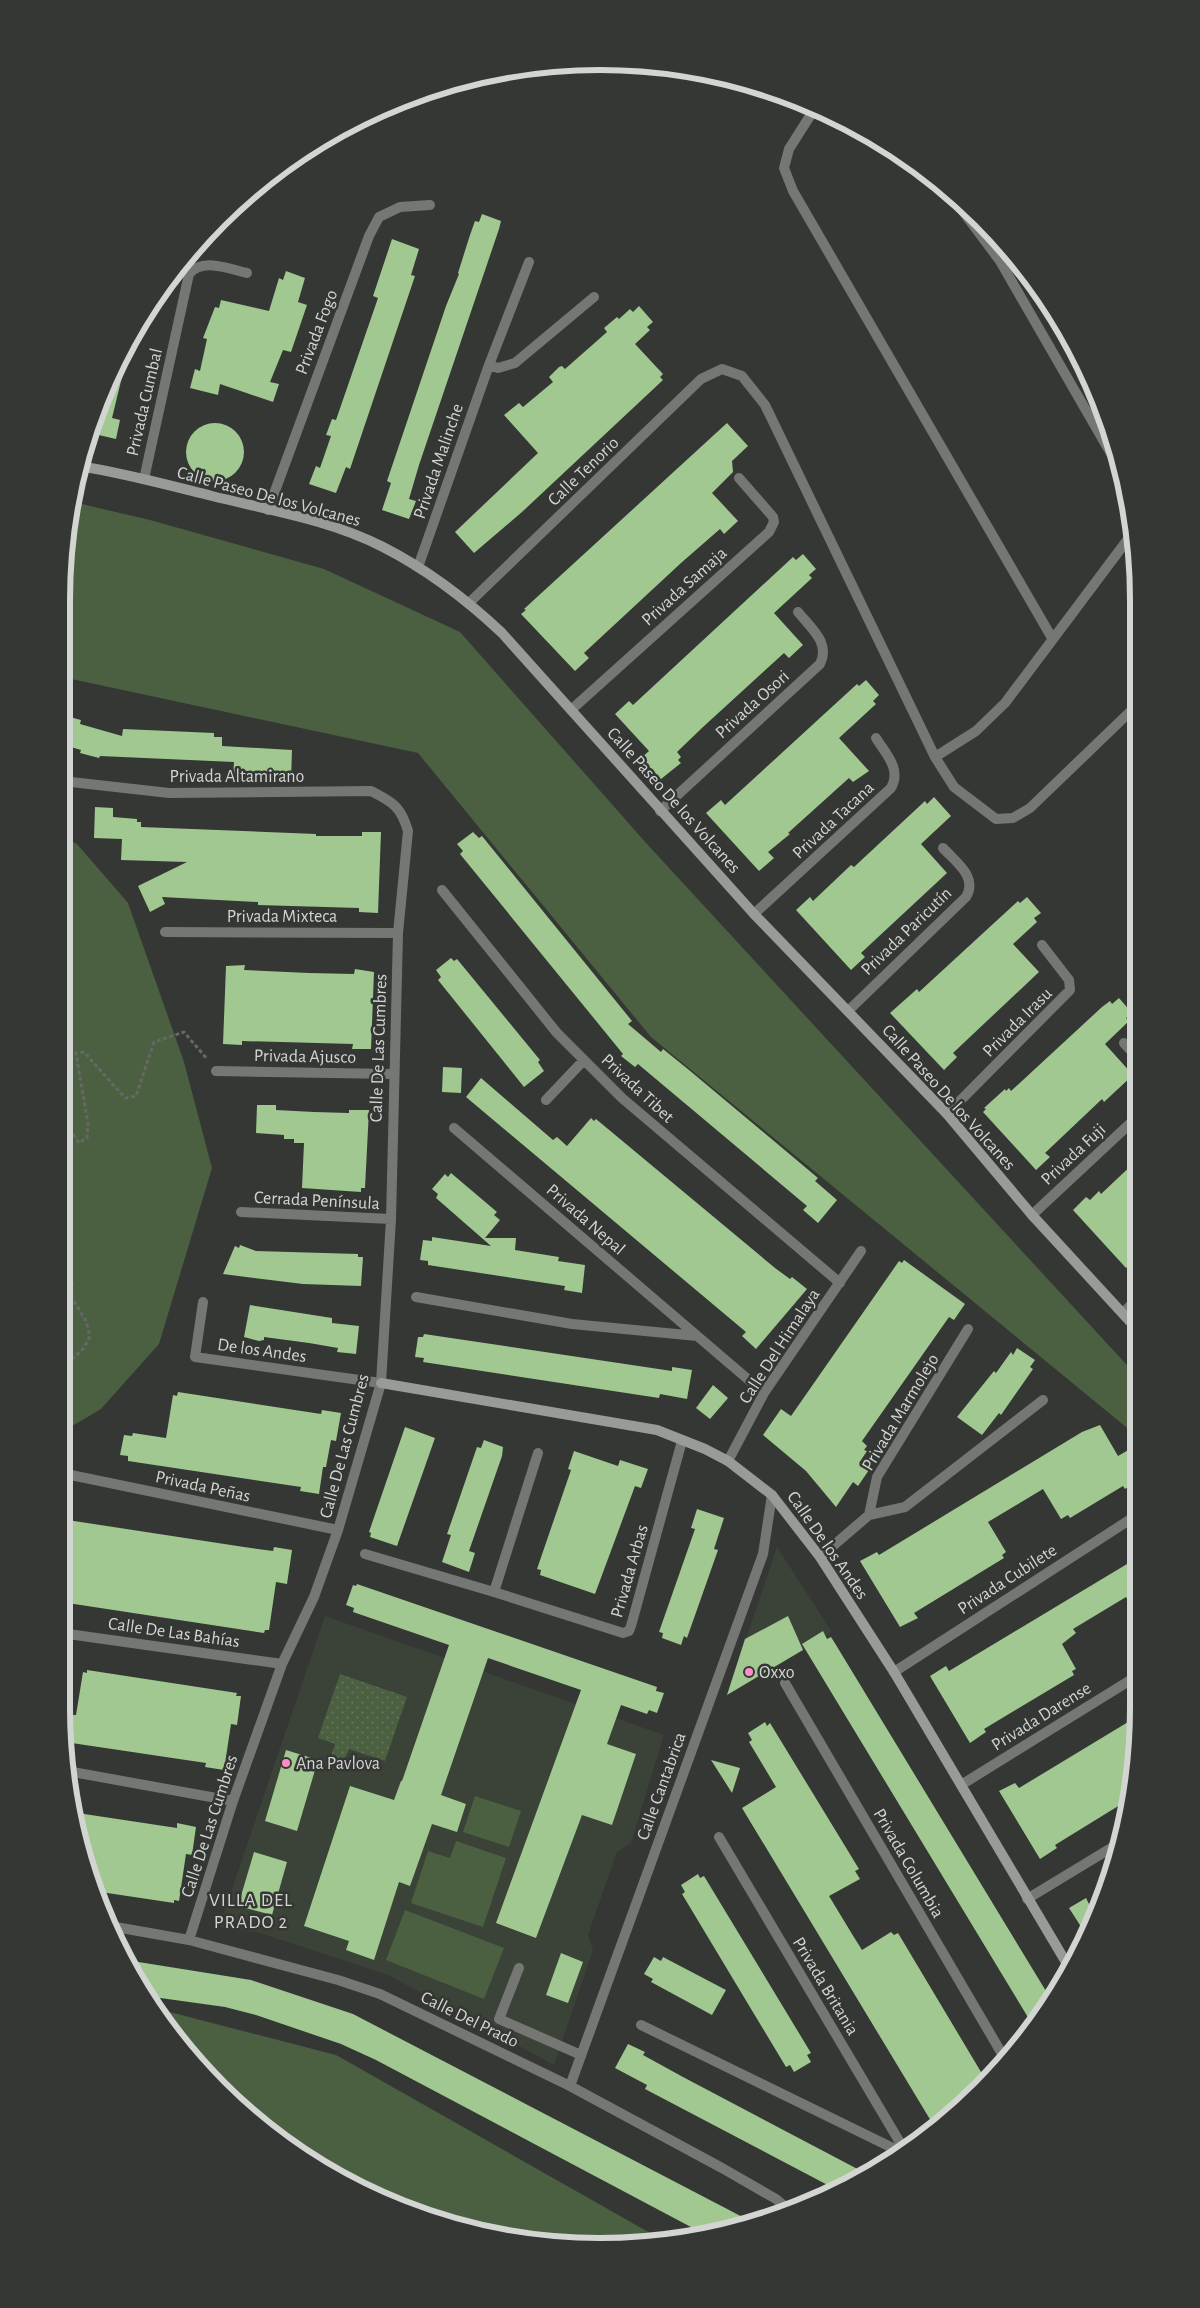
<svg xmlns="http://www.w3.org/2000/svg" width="1200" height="2308" font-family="'Alegreya Sans',sans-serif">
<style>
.built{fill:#3b4238}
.green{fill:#4a6041}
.park{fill:url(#park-dots)}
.building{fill:#a0c890}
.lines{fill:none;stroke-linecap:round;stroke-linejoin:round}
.path{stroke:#666865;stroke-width:3;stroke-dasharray:4 2.5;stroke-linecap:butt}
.lane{stroke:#757775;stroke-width:10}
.street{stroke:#757775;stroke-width:10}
.secondary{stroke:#999b98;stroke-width:10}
.poi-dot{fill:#f98fc9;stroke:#343733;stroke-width:2}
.labels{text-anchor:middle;stroke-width:5;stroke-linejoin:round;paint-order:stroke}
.street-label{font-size:18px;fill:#d3d5d2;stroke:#343733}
.poi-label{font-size:18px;fill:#d3d5d2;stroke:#343733;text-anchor:start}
.neighbourhood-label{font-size:19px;letter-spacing:1px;fill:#d3d5d2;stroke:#343733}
.rim{fill:none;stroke:#d3d5d2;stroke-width:6}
</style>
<defs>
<pattern id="park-dots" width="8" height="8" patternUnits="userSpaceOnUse" patternTransform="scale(1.25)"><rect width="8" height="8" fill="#4a6041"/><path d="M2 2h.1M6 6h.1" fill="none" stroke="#63765c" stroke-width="1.8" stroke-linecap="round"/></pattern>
</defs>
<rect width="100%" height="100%" fill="#343733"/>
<!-- built -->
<path class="built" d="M777,1547L832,1632L727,1695Z
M325,1616L664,1735L631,1843L617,1852L588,1935L593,1950L554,2065L388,1975L260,1933L219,1927Z"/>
<!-- green -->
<path class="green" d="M73,502L150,520L324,569L460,632L647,844L1137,1376V1436L651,1037L418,753L62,677V565Z
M62,837L77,844L128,903L184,1062L212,1168L159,1344L101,1409L62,1432Z
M475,1796L521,1811L509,1847L463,1832Z
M456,1841L506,1858L483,1927L411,1903L428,1851L450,1858Z
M405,1910L504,1948L484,1999L386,1960Z
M154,2008L336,2055L666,2242L565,2246L495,2236L394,2206L330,2174L245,2113L173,2036Z"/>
<!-- park -->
<path class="park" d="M340,1674L407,1697L385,1761L349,1749L344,1761L331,1756L335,1744L318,1738Z"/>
<!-- building -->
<path class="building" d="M482,214L501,221L499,229L419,465L409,499L416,501L409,519L382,510L391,483L387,481L446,306L459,274L458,273L470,235L475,221L479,222Z
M392,239L419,249L411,275L415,276L350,469L346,467L336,493L309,484L316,466L320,468L331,436L326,435L332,419L336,420L378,298L373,296Z
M286,271L305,278L298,302L307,305L291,352L283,350L270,382L279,384L273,402L220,384L218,395L190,388L195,369L200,371L207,339L203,338L215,307L219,308L221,300L269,311L279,278L283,280Z
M639,306L653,322L647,327L650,330L635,344L663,374L660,377L663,380L522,512L474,553L455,532L538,453L504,415L519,403L523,407L553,382L549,377L559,367L562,366L565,369L590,347L607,332L604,328L617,317L619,319L630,309L633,312Z
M112,374L122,377L112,418L120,420L116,439L90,433Z
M186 452a29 29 0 1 1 58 0a29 29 0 1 1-58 0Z
M727,423L748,446L732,461L733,472L712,493L738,521L724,534L720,529L681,563L584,653L589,658L575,671L521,614L526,610L524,609Z
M803,554L816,569L809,575L812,578L774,613L803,645L789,658L784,653L703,727L677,752L681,757L678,760L681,763L661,779L641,758L649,751L615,714L629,701L633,705L793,557L796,560Z
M866,680L879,695L873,701L876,704L839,738L869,771L853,782L849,778L788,833L790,834L768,852L774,858L759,871L706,813L721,800L725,805L857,684L859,686Z
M62,715L81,720L80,724L122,736L123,729L214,733V737H222V746L292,750L291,780L237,778V775H233L234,762L100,756L99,758L80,753L81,750L64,745L62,742Z
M934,797L951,816L921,844L947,873L861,953L865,957L851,970L796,910L810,897L813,901L851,865L854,867L925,801L927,804Z
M95,807L113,808V817L137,819V822H141V827L316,834V836H362V832H381L378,913L359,912V908L258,905V902L162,897L165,904L150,912L138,886L187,862L121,860L122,839L94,838Z
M473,832L479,838L482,836L632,1021L628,1024L661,1052L663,1049L689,1070L818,1178L815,1181L837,1200L818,1223L803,1210L807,1206L638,1064L635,1067L621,1056L623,1054L460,854L463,851L457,844Z
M1027,897L1041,913L1034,918L1037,922L1013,944L1039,972L953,1053L957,1057L944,1070L890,1013L917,989L919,992L1018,901L1020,903Z
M451,958L454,961L457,959L540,1060L538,1062L544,1071L524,1087L438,980L441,977L436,970Z
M245,965L244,970L309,973L354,974L355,969L374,972L371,1049H352L353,1044L242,1041V1045L223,1044L226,966Z
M1119,998L1132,1013L1126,1018L1129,1021L1105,1044L1133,1075L1104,1102L1102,1099L1045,1153L1050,1157L1036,1170L983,1112L986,1109L984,1108L1005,1089L1006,1091L1009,1088L1011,1091L1102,1007L1110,1001L1112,1004Z
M443,1067L462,1068L461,1093L442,1092Z
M481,1078L553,1140L557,1137L567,1146L591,1118L594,1121L596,1119L775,1268L790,1279L792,1277L807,1289L756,1349L742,1336L746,1332L466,1097Z
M257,1105H276V1110L314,1112L349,1113V1110H369L365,1188H361V1192L302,1188L304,1143H294V1139H284V1135L256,1133Z
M1136,1161V1258L1126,1268L1073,1210L1086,1197L1090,1200L1099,1191L1101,1194Z
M451,1173L497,1212L494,1215L500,1220L485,1238H516L515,1250L559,1257L558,1261L585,1265L582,1293L564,1290L565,1286L428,1265V1261L420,1260L423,1240L432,1241V1237L491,1246L436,1198L438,1194L432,1189L445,1174L448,1177Z
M240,1245L256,1251L358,1254V1257H363L361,1286L303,1284L223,1274L235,1246L239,1248Z
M904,1260L965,1304L954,1320L949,1317L862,1441L867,1446L864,1450L867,1451L859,1463L869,1470L858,1486L853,1482L836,1507L806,1471L763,1435L781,1409L791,1416L899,1261L902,1263Z
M250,1305L332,1318V1323L359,1326L356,1354L337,1352L338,1348L309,1343L264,1337V1340L259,1341L244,1337Z
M424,1334L672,1371V1367L692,1370L687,1399L660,1394L659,1398L423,1362L424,1358L415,1357L418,1337H423Z
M1017,1348L1035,1360L1030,1367L1033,1369L1001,1415L999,1413L982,1435L957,1417L994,1371L996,1373L1011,1352L1013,1355Z
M713,1385L728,1398L710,1419L696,1408Z
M178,1392L321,1414L322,1410L341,1413L336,1441L331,1440L326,1467H323L319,1494L300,1491L301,1487L128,1461V1456L120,1455L124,1435L132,1436L133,1433L166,1438L173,1395L177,1396Z
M1100,1425L1118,1456L1137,1445V1481L1125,1489L1123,1486L1070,1518L1068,1515L1061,1519L1043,1489L988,1522L1006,1552L1002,1555L1004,1558L914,1613L918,1618L900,1627L860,1561L877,1552L879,1555L1082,1432Z
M405,1427L435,1438L397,1546L370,1537L371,1533L369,1532Z
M484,1440L503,1447L502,1456L469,1551L475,1553L469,1572L442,1562L451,1535L447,1534L453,1517L477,1447L481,1448Z
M574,1451L618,1466L620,1460L648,1469L641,1488L635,1486L595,1594L540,1575L541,1570L537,1569L571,1470L568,1469Z
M697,1509L724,1518L714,1549L718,1550L687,1638L684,1636L681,1645L662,1638L663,1633L659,1632L695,1529L691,1528Z
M61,1519L244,1547L273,1551L274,1547L292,1550L287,1584L276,1582L269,1630H265L264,1633L61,1602Z
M1137,1558V1616L1126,1597L1073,1629L1076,1633L1062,1644L1076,1669L1072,1671L1074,1675L984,1729L986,1732L970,1743L930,1676L946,1666L949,1671Z
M357,1584L657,1687L656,1691L664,1693L657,1713L649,1710L647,1714L621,1705L607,1744L636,1754L612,1825L582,1815L536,1938L496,1923L581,1690L488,1658L441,1795L466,1804L457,1832L432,1824L410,1886L399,1882L374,1960L346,1950L349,1941L304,1926L350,1786L394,1800L401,1781H402L449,1645L353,1612L354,1608L346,1605L353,1585L356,1586Z
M788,1616L803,1650L727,1695L745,1639Z
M823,1631L827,1639L831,1637L836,1645L1052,2001L1036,2022L1032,2017L1029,2019L802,1644Z
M87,1670L237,1693L236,1696H241L237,1725L231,1724L224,1770L205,1767L206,1763L65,1742L62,1717L72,1718L73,1715H76L83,1672L87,1673Z
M1138,1716V1743L1128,1800L1055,1845L1057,1848L1040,1859L999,1791L1015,1783L1019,1788Z
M765,1722L767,1726L770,1723L859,1869L855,1871L860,1879L829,1896L852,1934L862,1950L891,1932L894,1935L898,1933L987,2082L939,2124L935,2118L931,2121L742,1808L776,1787L749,1742L752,1740L748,1733Z
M286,1750L318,1760L297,1831L265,1821Z
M711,1760L740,1768L732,1793Z
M71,1812L177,1828V1823L196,1827L192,1855L186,1854L179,1901L174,1900V1903L94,1891Z
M254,1852L287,1862L272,1915L238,1906Z
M698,1874L700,1878L704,1876L811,2053L807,2055L811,2062L794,2072L790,2065L786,2067L682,1894L685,1892L681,1885Z
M1102,1896L1087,1936L1069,1908L1086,1898L1089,1904Z
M561,1953L583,1962L568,2003L546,1995Z
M654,1957L661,1961L663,1957L726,1990L712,2015L651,1982L653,1979L644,1974Z
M126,1960L251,1980L353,2014L754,2223L706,2235L376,2060L341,2044L256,2015L225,2007L146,1996Z
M628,2044L645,2052L643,2055L683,2077L867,2174L839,2191L645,2089L647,2085L615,2068Z"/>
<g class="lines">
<!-- path -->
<path class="path" d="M62,1118L79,1143L87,1138L88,1124L76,1053L84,1052L125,1098L136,1096L154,1042L184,1032L207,1059
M62,1368L84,1348L90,1336L86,1321L72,1298V1282L62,1259"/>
<!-- lane -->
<path class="lane" d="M935,757L954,787L996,819L1013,818L1030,808L1135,707
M519,1968L499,2019L581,2055"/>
<!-- street -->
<path class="street" d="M815,108L789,149L784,168L793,191L1052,638
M953,198L1000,261L1117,464
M489,365L498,368L515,363L594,297
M144,479L189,274C202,257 229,269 247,273
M268,510L369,236L379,217L400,207L430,205
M418,567L489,365L529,262
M470,602L701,379L722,369L742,376L765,405L935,757L976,731L1005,703L1134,531
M571,710L769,532L774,522L773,517L739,478
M62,781L169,793L371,791C393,802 401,807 408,831L398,933L391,1219L381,1383L338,1530L314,1597L282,1664L233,1801L189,1940
M660,811L820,664C831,643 810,627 798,612
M442,890L557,1033L622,1098L840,1283
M754,914L891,788C902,769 885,753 876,738
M165,932L398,933
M848,1011L966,897C978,877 956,862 943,848
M1124,1043L1136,1056
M216,1071L393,1074
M546,1100L584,1060
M947,1114L1070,990L1069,980L1042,945
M454,1128L764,1393
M241,1212L391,1219
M1032,1215L1136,1118
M416,1297L572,1324L697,1336
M203,1302L195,1357L381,1383
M1123,1313L1136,1300
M728,1461L764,1393L861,1251
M61,1473L338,1530
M869,1515L877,1477L968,1329
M365,1554L494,1592L623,1633L629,1631L631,1626L682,1441
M820,1557L869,1515L905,1507L1043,1400
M494,1592L538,1453
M61,1633L282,1664
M894,1672L1137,1515
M785,1683L1005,2059
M67,1771L233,1801
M961,1785L1137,1676
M719,1837L905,2151
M1027,1899L1121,1842
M110,1926L189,1940L338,1980L380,1994L570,2086L722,2168L776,2199L789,2210
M641,2025L903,2153
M570,2086L763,1554L772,1495"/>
<!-- secondary -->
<path class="secondary" d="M79,466C124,473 168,485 212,496C269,510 331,520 383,547C428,570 466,599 502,633L754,914L947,1114L1032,1215L1136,1328
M381,1383L657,1430L705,1449L728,1461L772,1495L820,1557L894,1672L1070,1969"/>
</g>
<!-- markers -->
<g class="poi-dot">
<circle cx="749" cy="1672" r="5"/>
<circle cx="286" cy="1763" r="5"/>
</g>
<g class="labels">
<!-- street labels -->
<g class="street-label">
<text transform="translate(316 332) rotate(-69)" y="6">Privada Fogo</text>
<text transform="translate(144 402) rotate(-77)" y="6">Privada Cumbal</text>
<text transform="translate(438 461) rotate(-71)" y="6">Privada Malinche</text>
<text transform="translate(583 471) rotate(-44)" y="6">Calle Tenorio</text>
<text transform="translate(269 496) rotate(15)" y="6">Calle Paseo De los Volcanes</text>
<text transform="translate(684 586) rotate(-42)" y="6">Privada Samaja</text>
<text transform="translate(752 704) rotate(-42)" y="6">Privada Osori</text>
<text x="237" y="782">Privada Altamirano</text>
<text transform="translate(674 800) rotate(48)" y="6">Calle Paseo De los Volcanes</text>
<text transform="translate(833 820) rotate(-43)" y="6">Privada Tacana</text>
<text x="282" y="922">Privada Mixteca</text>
<text transform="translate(906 931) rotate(-44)" y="6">Privada Paricutín</text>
<text transform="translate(1017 1022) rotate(-45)" y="6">Privada Irasu</text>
<text transform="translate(378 1048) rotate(-88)" y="6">Calle De Las Cumbres</text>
<text transform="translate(305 1056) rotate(1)" y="6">Privada Ajusco</text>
<text transform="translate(638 1088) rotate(43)" y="6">Privada Tibet</text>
<text transform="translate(949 1097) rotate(48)" y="6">Calle Paseo De los Volcanes</text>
<text transform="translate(1073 1154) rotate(-43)" y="6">Privada Fuji</text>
<text transform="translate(317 1200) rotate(3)" y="6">Cerrada Península</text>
<text transform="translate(586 1219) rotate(41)" y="6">Privada Nepal</text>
<text transform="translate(779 1346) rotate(-57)" y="6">Calle Del Himalaya</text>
<text transform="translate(262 1350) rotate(8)" y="6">De los Andes</text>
<text transform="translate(900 1412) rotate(-59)" y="6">Privada Marmolejo</text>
<text transform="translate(344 1446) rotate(-75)" y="6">Calle De Las Cumbres</text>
<text transform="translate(203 1486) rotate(12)" y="6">Privada Peñas</text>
<text transform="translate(828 1545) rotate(55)" y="6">Calle De los Andes</text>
<text transform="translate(629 1571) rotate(-74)" y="6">Privada Arbas</text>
<text transform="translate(1007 1579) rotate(-33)" y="6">Privada Cubilete</text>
<text transform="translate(174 1632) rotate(8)" y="6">Calle De Las Bahías</text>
<text transform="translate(1041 1716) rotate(-32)" y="6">Privada Darense</text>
<text transform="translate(661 1786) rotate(-70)" y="6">Calle Cantabrica</text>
<text transform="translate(209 1826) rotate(-72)" y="6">Calle De Las Cumbres</text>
<text transform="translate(909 1863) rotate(60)" y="6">Privada Columbia</text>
<text transform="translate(826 1986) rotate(59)" y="6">Privada Britania</text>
<text transform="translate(470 2019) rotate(26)" y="6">Calle Del Prado</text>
</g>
<!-- poi labels -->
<g class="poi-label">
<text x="759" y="1678">Oxxo</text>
<text x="296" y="1769">Ana Pavlova</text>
</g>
<!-- neighbourhood labels -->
<g class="neighbourhood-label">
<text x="251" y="1906">VILLA DEL<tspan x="251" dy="22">PRADO 2</tspan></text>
</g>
</g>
<!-- crop -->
<path d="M0 0H1200V2308H0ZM600 70H600A530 530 0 0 1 1130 600V1708A530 530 0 0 1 600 2238H600A530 530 0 0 1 70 1708V600A530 530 0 0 1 600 70Z" fill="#343733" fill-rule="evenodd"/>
<path class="rim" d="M600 70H600A530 530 0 0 1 1130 600V1708A530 530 0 0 1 600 2238H600A530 530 0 0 1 70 1708V600A530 530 0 0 1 600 70Z"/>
</svg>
